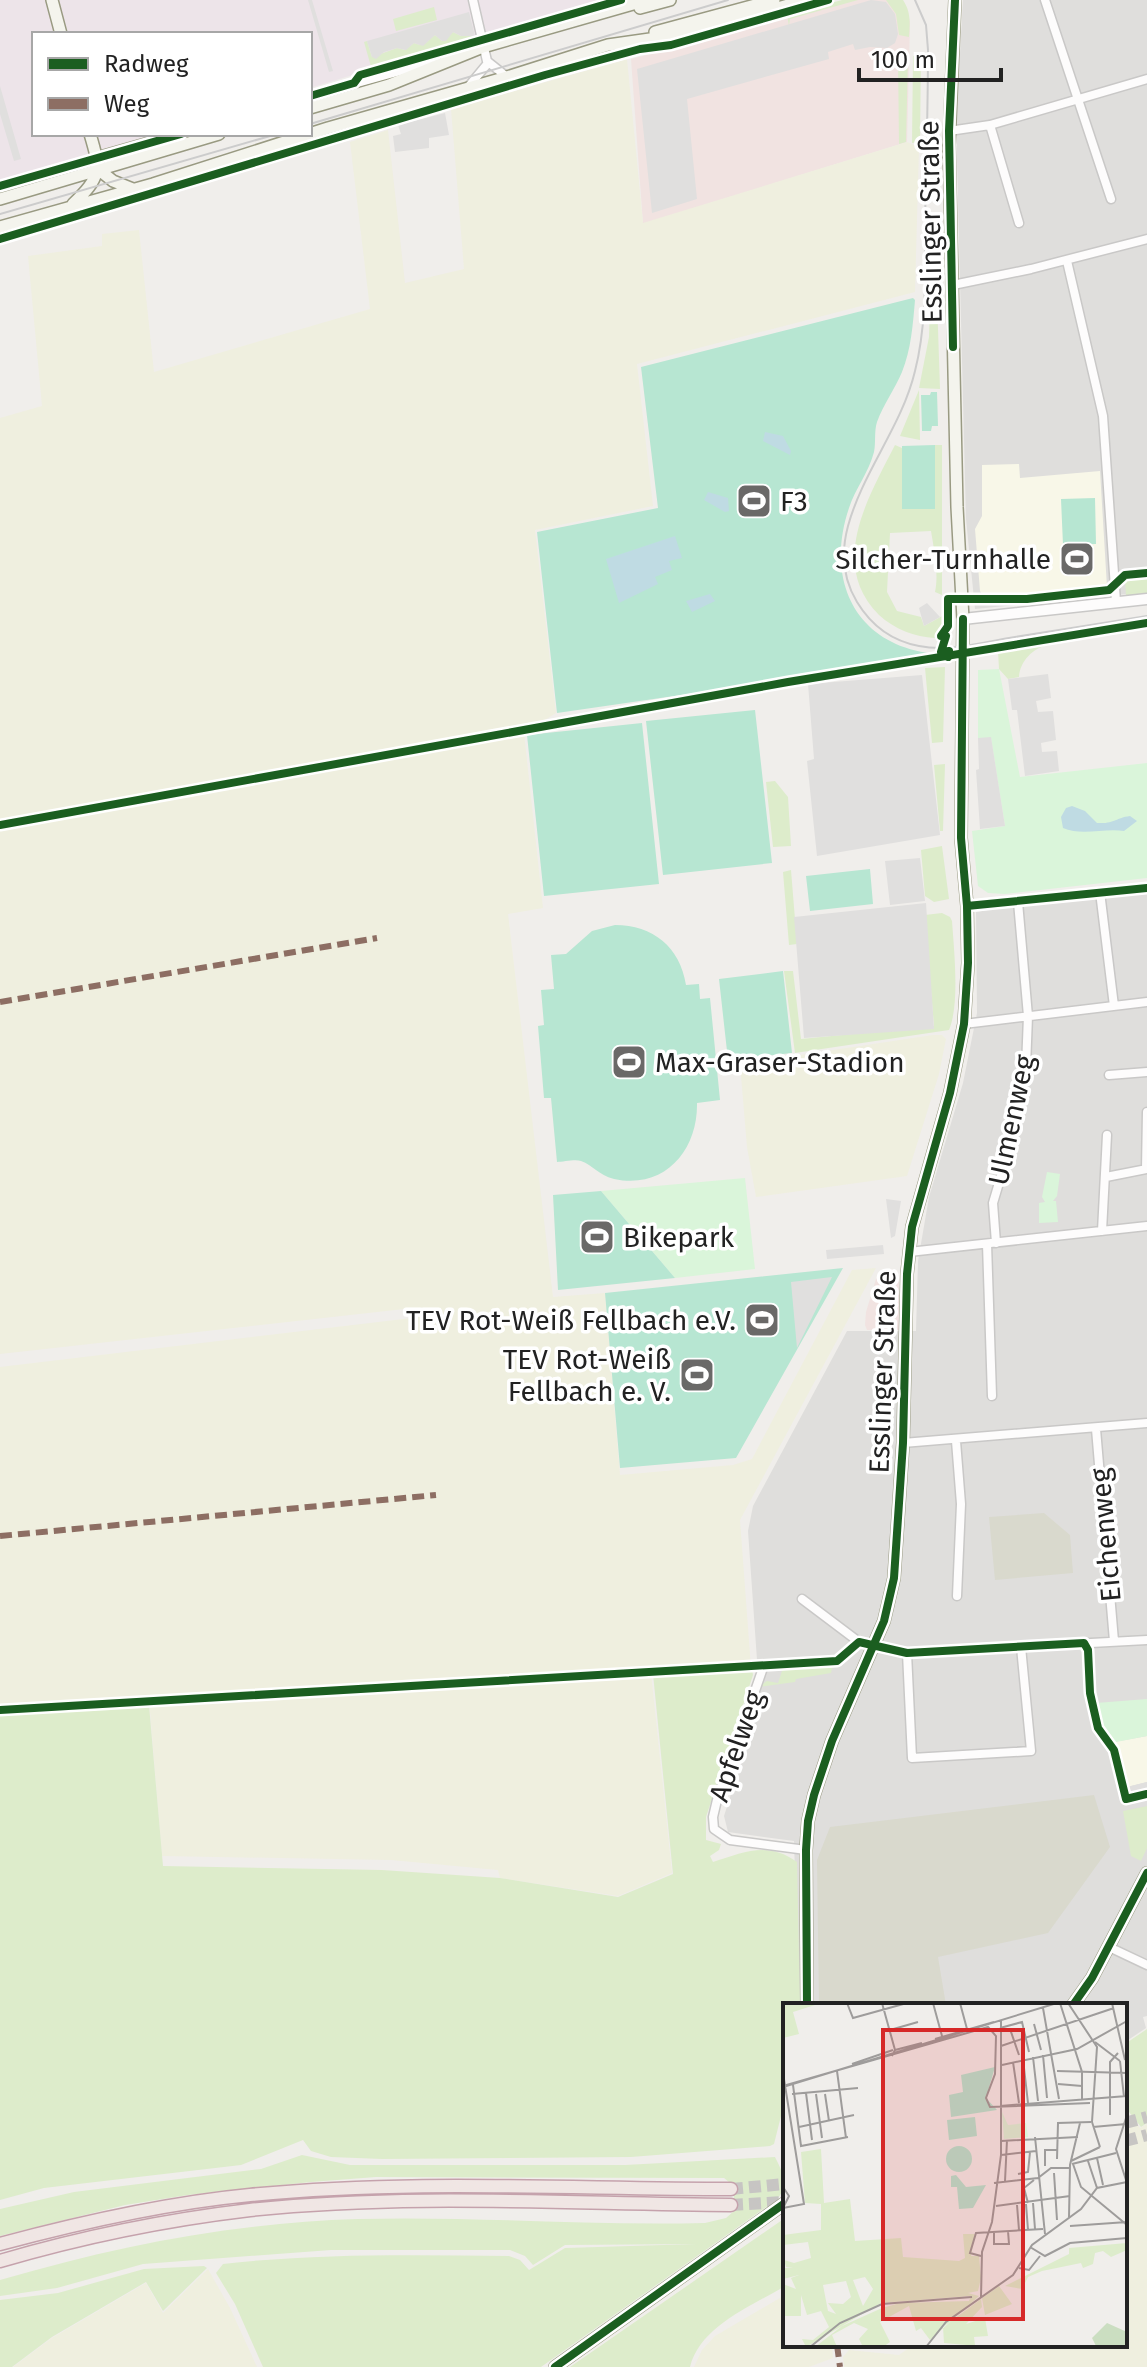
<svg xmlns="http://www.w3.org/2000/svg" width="1147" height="2367" font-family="'Fira Sans',sans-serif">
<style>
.residential{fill:#dfdedc}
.commercial{fill:#f1e3e1}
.industrial{fill:#ede4e9}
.education{fill:#f8f7e8}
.construction{fill:#d9d9cd}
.farmland{fill:#efefdf}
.grass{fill:#ddeccb}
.park{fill:#daf5da}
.pitch{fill:#b7e6d2}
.parking{fill:#e0dfde}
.water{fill:#bfdbe3}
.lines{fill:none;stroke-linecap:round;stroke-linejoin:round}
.trunk-tunnel{stroke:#c7c5c3;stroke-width:12;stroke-dasharray:12 6;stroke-linecap:butt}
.minor-casing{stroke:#c9c8c7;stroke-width:11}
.tertiary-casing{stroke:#c9c8c7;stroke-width:13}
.secondary-casing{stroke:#999a82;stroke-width:14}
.trunk-casing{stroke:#c5a2ac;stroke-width:15}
.minor{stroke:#fdfcfc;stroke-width:8}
.tertiary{stroke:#fdfcfc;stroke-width:10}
.secondary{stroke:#f4f4ed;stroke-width:11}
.trunk{stroke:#f0e6e4;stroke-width:12}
.tram{stroke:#ccc;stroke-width:2}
.quiet{stroke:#8d6e63;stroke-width:6;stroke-dasharray:12 6;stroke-linecap:butt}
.cycleway-casing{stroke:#fff;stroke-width:13}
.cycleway{stroke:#1b5e20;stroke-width:8}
.labels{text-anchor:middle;stroke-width:7;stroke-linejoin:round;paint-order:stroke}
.street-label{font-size:28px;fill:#222;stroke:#fff}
.poi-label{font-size:28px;fill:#222;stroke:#fff;text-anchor:start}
.inset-road{fill:none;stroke:#9e9c9b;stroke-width:2}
.view{fill:#d62828;fill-opacity:0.15;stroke:#d62828;stroke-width:4}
.inset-edge{fill:none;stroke:#222;stroke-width:4}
</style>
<rect width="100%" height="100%" fill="#f0eeeb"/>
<!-- residential -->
<path class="residential" d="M963,0H1147V592L975,609L966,519L956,122Z
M1147,883V2016L1143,2017L1146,2028L1125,2042V2005H799L794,1841L728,1832L724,1816L760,1703L748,1531L753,1506L847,1331H916L918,1261L929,1197L963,1083L977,1013L976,912Z"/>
<!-- commercial -->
<path class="commercial" d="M853,0H901L907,9L910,22L907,142L643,224L631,59Z
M893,1269L895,1275H899V1330H867L865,1325L866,1312L876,1279L887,1270Z"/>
<!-- industrial -->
<path class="industrial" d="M0,0H617L418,55L310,88V34H34V134H161L0,184Z"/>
<!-- education -->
<path class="education" d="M1019,464L1020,478L1100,471L1107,587L1027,596L982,595L980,591L975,529L982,516V465Z
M1147,1736V1782L1127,1787L1114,1742Z"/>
<!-- construction -->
<path class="construction" d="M1044,1513L1070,1535L1073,1573L995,1580L989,1517Z
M1094,1795L1110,1847L1048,1933L938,1957L946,2005H819L817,1860L830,1827Z"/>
<!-- farmland -->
<path class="farmland" d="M627,59L643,223L907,142L919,147L915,292L637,364L653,506L535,530L556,713L524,733L543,908L508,914L553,1297L605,1293L620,1475L733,1465L752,1459L852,1270L876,1268L740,1520L751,1668L651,1673L672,1873L618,1896L500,1878L498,1870L391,1860L162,1856L149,1699L0,1707V1367L412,1318L413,1308L0,1354V418L42,406L28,256L102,246V234L139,230L154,372L370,309L350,142L388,130L405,283L464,269L451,109Z
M933,1035H942L946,1039L939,1074L907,1176L756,1197L747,1147L740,1064Z
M1125,2108L1140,2128L1147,2124V2367H844L843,2357L849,2350L899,2355L913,2345H1125Z
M208,2269L230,2308L257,2367H13L52,2338L146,2283L163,2313Z
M785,2295V2345H832L833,2358L809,2367H694L702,2350L715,2336Z"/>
<!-- grass -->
<path class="grass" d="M842,0H858L790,19L789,26L787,15Z
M886,0H903C911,12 910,23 909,37L899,35L896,14Z
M434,7L437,20L396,31L393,19Z
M453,32L461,36H475L470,42L372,70L364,42L367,41L372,57L397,48L405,50L414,43C425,48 426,41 435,35L442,41Z
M921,55L920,142L912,143L913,56Z
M908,56L906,142L899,144L898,57Z
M932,232L936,269L940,389L919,388L929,337Z
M919,390L920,440L900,436Z
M895,445L902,448L903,509L935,508V445H942V595L935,592C939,574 934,549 931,531L890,533L887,592L897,611L921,617L924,626L944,615V627L935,638C915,637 894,629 879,615C828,564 868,498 895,445Z
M1147,578V594L1126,596L1125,580Z
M1048,643V645C1033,648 1020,661 1019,677L1008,679L999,669L998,651Z
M945,667L943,742L932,743L925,668Z
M945,764L943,831H940L934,765Z
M775,781L788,797L791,846L773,847L766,782Z
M942,846L949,899L934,902L925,896L921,850Z
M791,870L797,944L789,945L783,872Z
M942,913L950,917L952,921C954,950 960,1004 949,1030L795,1053L784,971H793L801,1039L934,1026L925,920L916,916Z
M833,1664L831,1673L796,1679L795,1682L758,1687L767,1681L778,1683L784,1665Z
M752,1669L753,1675L706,1817V1840L721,1844L719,1850L710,1856L713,1862C744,1852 768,1841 797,1862L800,2005H785V2100L774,2144L770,2146L631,2157L382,2159L331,2157L311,2151L303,2140L241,2165L44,2188L0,2200V1715L149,1705L163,1866L382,1870L500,1878L618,1897L673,1874L653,1674Z
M1147,1806V1848L1141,1861L1131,1856L1123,1811Z
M1147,2029V2123L1141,2127L1125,2107V2044Z
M302,2155L350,2165H625L775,2157C783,2173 790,2186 776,2200L541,2367H263L235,2304L216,2273L223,2264C318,2253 413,2255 509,2256L520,2260L529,2270L565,2248L696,2244L565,2245L533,2265L525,2256L510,2250H331L143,2264L57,2288L0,2296V2280C120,2245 233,2223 358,2219C474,2216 589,2226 705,2223L726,2218L734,2211V2186L724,2178L376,2177L311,2182L188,2195L125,2205L0,2236V2209L74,2192L261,2169Z
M785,2218V2286C752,2306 700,2326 690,2367H570Z
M204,2266L207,2268L163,2311L146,2282L52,2337L12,2367H0V2300L58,2293L144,2269Z"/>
<!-- park -->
<path class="park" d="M999,669L1020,777L1147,763V878L1005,894L988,893L978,886L972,831L1005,826L991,738H978V670Z
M1047,1172L1060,1174L1057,1196L1053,1201H1056L1058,1222L1039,1223V1203L1045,1202L1042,1197Z
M745,1178L755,1269L675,1278L601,1191Z
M1147,1699V1736L1111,1743L1102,1731L1096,1703Z"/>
<!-- pitch -->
<path class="pitch" d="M913,298L915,300C913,324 911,350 902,372C895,389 883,405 877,422C874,431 876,443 874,452C869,472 855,489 849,508C824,582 857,648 938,654L937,658L557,713L537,532L658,508L641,367Z
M931,392H937L938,426H932L931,431H922L921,395H930Z
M935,445V509H902V446Z
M1095,498L1096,544L1063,545L1061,499Z
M755,710L772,863L663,875L646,721Z
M642,723L659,884L544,896L527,735Z
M870,869L873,904L810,911L806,876Z
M615,925C653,925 680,947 686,985L699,984L700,999L710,998L720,1100L697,1103C698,1150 665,1190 614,1179C598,1175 593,1165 581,1161C575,1159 563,1162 557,1162L551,1098H544L538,1026L544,1025L541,990L554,989L551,955L566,954L592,931Z
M783,971L792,1053L728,1060L719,979Z
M601,1191L675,1278L558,1290L553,1195Z
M843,1268L736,1458L620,1468L605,1293Z"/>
<!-- parking -->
<path class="parking" d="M308,0H312L333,71L329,72Z
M871,0L886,2L895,14L898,34L895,43L887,48L870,47L855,50L853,44L828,52L829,59L687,99L697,199L652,213L637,69Z
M469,12L475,36H461L453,32L446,41H442L435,35L423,46L414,43L406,50L397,48L384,52L376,59L372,57L367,41Z
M0,86L21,159L14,161L0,114Z
M445,113L449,135L429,138V148L395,152L393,136L401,134L398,125Z
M927,603L940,617L924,626L919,608Z
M1048,674L1051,698L1036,701L1038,712L1053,711L1056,740L1041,743L1042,752L1057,751L1059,771L1025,776L1017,710H1012L1008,679Z
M922,675L940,835L817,856L807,761L814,759L808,684Z
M991,737L1005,826L980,829L976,770L979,769L978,738Z
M920,858L925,901L890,905L885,861Z
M926,903L934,1029L804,1038L794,917Z
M886,1199L901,1201L895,1236L891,1238Z
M883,1245L884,1254L827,1259L826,1250Z
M832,1277L797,1348L791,1282Z
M1147,1782V1806L1130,1809L1127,1787Z"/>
<!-- water -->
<path class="water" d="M765,432L783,436L791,451L790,455L763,441Z
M708,492L728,498L729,511L725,512L704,500Z
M675,536L682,558L669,561L672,570L655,577L658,584L619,603L606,559Z
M710,594L715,601L692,612L686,601Z
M1072,806L1085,811L1097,823C1115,824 1115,818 1130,816L1137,821L1124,831C1105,828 1081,836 1063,828L1061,817L1066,808Z"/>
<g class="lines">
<!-- trunk-tunnel -->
<path class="trunk-tunnel" d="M1125,2123L1147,2117
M1125,2141L1147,2135
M731,2189L785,2184
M731,2205L785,2202"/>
<defs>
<path id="minor" d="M473,0L487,61L507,77
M1045,0L1111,199
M469,86L488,63
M310,96L437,61
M990,125L1019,223
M949,131L990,125L1147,79
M0,186L97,158
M1067,261L1103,416L1116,602
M953,285L1031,269L1147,239
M1100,892L1114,1006
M967,906L1147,888
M964,1024L1147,1002
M1109,1075L1147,1072
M1146,1169L1147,1112
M1106,1177L1147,1169
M1102,1231L1107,1135
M996,1243L993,1203L1015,1129L1026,1067L1028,1016L1018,902
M987,1244L992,1396
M909,1252L1147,1226
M1096,1429L1114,1641
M956,1441L961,1504L957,1596
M903,1443L1147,1423
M802,1599L859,1642
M907,1653L912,1758L1031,1751L1021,1647
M806,1850L730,1840L714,1829L713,1817L717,1800L764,1665L837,1661L859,1642L907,1653L1147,1640
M1109,1947L1147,1965"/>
<path id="tertiary" d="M963,619L1147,599"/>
<path id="secondary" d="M52,0L61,34
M640,8L670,0
M655,32L774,0
M310,108L389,85L483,47L647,0
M97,158L181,134
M99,170L113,181L133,189
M0,199L219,134
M73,204C101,177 101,170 90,134
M0,227L153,184L328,128L507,77L608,45L685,34L806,0
M807,2005L806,1850L808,1821L814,1795L832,1741L884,1621L894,1578L903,1443L907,1274L912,1227L950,1093L964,1024L968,963L967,906L961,838L963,619L957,507L949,145L955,0
M1073,2005L1092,1978L1147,1873
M555,2367L785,2203"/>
<path id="trunk" d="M0,2244C82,2222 166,2203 250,2195C409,2179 571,2189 731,2189
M0,2261C82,2237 165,2220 250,2210C409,2193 571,2204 731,2205"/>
</defs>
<!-- minor casing -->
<use href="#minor" class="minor-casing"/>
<!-- tertiary casing -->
<use href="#tertiary" class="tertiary-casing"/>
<!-- secondary casing -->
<use href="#secondary" class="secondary-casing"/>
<!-- trunk casing -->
<use href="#trunk" class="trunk-casing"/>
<!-- minor -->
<use href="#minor" class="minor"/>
<!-- tertiary -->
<use href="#tertiary" class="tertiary"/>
<!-- secondary -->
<use href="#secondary" class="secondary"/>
<!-- trunk -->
<use href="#trunk" class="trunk"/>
<!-- tram -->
<path class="tram" d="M915,0L926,25L928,50C928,108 926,167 925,226C925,274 927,324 915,371C902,426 863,471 848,526C841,552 843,579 857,602C871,625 892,641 919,646C949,652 980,643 1009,638C1055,631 1101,623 1147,616
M310,124L728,0
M0,214L277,134"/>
<!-- quiet -->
<path class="quiet" d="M0,1002L377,938
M0,1536L436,1495
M837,2345L840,2367"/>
<defs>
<path id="cycleway" d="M310,96L354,83L360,75L621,0
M0,186L181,134
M0,239L545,75L640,49L671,45L828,0
M953,347L949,131L955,0
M948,657L949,651L941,652L946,636H941L948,626V599H1027L1109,590L1125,575L1147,573
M0,825L788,682L1147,623
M967,906L1147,888
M0,1710L837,1661L859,1642L907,1653L1084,1643L1088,1650L1090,1693L1098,1728L1114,1750L1126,1799L1147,1794
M807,2005L806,1850L808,1821L814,1795L832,1741L884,1621L894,1578L903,1443L907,1274L912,1227L950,1093L964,1024L968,963L967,906L961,838L963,619
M1073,2005L1092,1978L1147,1873
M555,2367L785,2203"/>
</defs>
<!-- cycleway casing -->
<use href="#cycleway" class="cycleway-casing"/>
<!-- cycleway -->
<use href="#cycleway" class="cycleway"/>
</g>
<!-- icons -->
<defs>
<symbol id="stadium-square" viewBox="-11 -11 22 22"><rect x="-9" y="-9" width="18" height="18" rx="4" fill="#6a6968" stroke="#fff"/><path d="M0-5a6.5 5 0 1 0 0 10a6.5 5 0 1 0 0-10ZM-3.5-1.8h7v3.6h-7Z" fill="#fff"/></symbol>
</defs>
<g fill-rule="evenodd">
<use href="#stadium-square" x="734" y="481" width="40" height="40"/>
<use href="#stadium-square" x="1057" y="539" width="40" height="40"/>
<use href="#stadium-square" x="609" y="1042" width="40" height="40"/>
<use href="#stadium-square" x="577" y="1217" width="40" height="40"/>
<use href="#stadium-square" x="742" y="1300" width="40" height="40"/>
<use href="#stadium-square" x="677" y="1355" width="40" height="40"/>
</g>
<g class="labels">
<!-- street labels -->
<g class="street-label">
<text transform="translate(930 222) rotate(-91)" y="10">Esslinger Straße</text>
<text transform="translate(1011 1120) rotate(-78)" y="10">Ulmenweg</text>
<text transform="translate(882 1372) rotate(-88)" y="10">Esslinger Straße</text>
<text transform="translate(1105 1535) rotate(-95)" y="10">Eichenweg</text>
<text transform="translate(736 1746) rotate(-71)" y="10">Apfelweg</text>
</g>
<!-- poi labels -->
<g class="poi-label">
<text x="780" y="511">F3</text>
<text x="1051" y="569" text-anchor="end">Silcher-Turnhalle</text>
<text x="655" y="1072">Max-Graser-Stadion</text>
<text x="623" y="1247">Bikepark</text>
<text x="736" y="1330" text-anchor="end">TEV Rot-Weiß Fellbach e.V.</text>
<text x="671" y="1369" text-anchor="end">TEV Rot-Weiß<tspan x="671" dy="32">Fellbach e. V.</tspan></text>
</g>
</g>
<!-- overview -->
<g transform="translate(783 2003)">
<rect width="344" height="344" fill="#f0eeeb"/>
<path d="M0,0L32,2L10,9L16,31L0,35ZM38,146L41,200L67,196L72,238L118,235L120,254L176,258L182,255L180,231H192L188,253H196L198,275L195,288L185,290L196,293L147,337L138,325L133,328L126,303L97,319L107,339L100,344H80L76,336L85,326L71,320L49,332L54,344H32L59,323L99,305L117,300L186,298L188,293L98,300L23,344L19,336L30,337L46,324L38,308L24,312L18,292V313H1L0,324V281L13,286L8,275L16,272L0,276V265H10L3,264L1,257L11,260L28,255L25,239L0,242V232L38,227V201L22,200L18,149ZM82,274L90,286L80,303L70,277ZM63,278L68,294L60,301L45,300L53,311L45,308L40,282ZM344,240V247L328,254L320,248L312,250L310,261L300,265L298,260L259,268L245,274L239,286L222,283L286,251V245ZM216,283L229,301L202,312L199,295ZM198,296L199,304L183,321L202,315L205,333L191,334L192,342L206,344L161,340L160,324Z" fill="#ddeccb" fill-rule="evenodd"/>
<path d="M324,320L344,329V344L313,343L309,335Z" fill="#cbdec1"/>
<path d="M219,109L225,122L243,120L245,134L221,136Z" fill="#daf5da"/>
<path d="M212,64L203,95L214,107L168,114L166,92L180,89L178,72ZM192,114L194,133L166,137L164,117ZM163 156a13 13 0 1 1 26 0a13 13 0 1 1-26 0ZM173,172L183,184L203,182L190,205L176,206L174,184H168V173Z" fill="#b7e6d2"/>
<path class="inset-road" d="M64,0L70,15L124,0M99,0L112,47L109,53M150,0L159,33M177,0L184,26M277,0L299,69V96M285,0L314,44L309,119L317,144M329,0L342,57M260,5L276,96M251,21L258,47M217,25L239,19L246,49M227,26L236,52M107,27L135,19M152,36L211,19M312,39L337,58M218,43L331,5M112,47L139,40M260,52L264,95M250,54L255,98M240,56L245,100M337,58L341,94M230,59L236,100M69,61L110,47M219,62L294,46L344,18M54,68L63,135M274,68L344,70M0,70L21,201L0,205M275,81L299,83M10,82L18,143L65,134M0,83L205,24L213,33L212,71L203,95L207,104L307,100M0,84L274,0M23,90L29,137M9,91L75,85M33,91L39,135M42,91L46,118M217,103L344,93M327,112V59L335,50M16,124L71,112M310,124L343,121M252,134L262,231M218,138L295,134M218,152L253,148M314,155L320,182M274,156L275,120L308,119M288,158L317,144M305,158L314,185M289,161L333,150M290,161L298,184L344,222M262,163V147H274M271,170L274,217M235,171L245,169L247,149M343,177L333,146L344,112M222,178L224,137M211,180L255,175L268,165H287M0,184L6,193L0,205M245,200L241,185L251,177M250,200L252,226M243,201L245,227M234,202L236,227M213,203L287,193M286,214L287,162L297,120M287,223L344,219M211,229V241H226L225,228M247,244L262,253L287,240L344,235M198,253L187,250L193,230L260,226M236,265L246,267L257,253M198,294L199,249L209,219L218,152V17M27,344L57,320L99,301L189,294M143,344L163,319L230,272L249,242L298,206L314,185L344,179"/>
<path class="view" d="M100,27H240V316H100Z"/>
<rect width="344" height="344" class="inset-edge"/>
</g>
<!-- legend -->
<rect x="32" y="32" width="280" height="104" fill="#ffffff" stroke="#a7a7a7" stroke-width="2"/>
<rect x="48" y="58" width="40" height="12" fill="#1b5e20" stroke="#a7a7a7" stroke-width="2"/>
<text x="104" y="72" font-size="24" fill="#222222">Radweg</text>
<rect x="48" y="98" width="40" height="12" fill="#8d6e63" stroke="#a7a7a7" stroke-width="2"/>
<text x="104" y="112" font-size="24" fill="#222222">Weg</text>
<!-- scale -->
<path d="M859 68v12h142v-12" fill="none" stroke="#222222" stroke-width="4"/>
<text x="871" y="68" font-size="24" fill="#222222" stroke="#ffffff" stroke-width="6" paint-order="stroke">100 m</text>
</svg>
